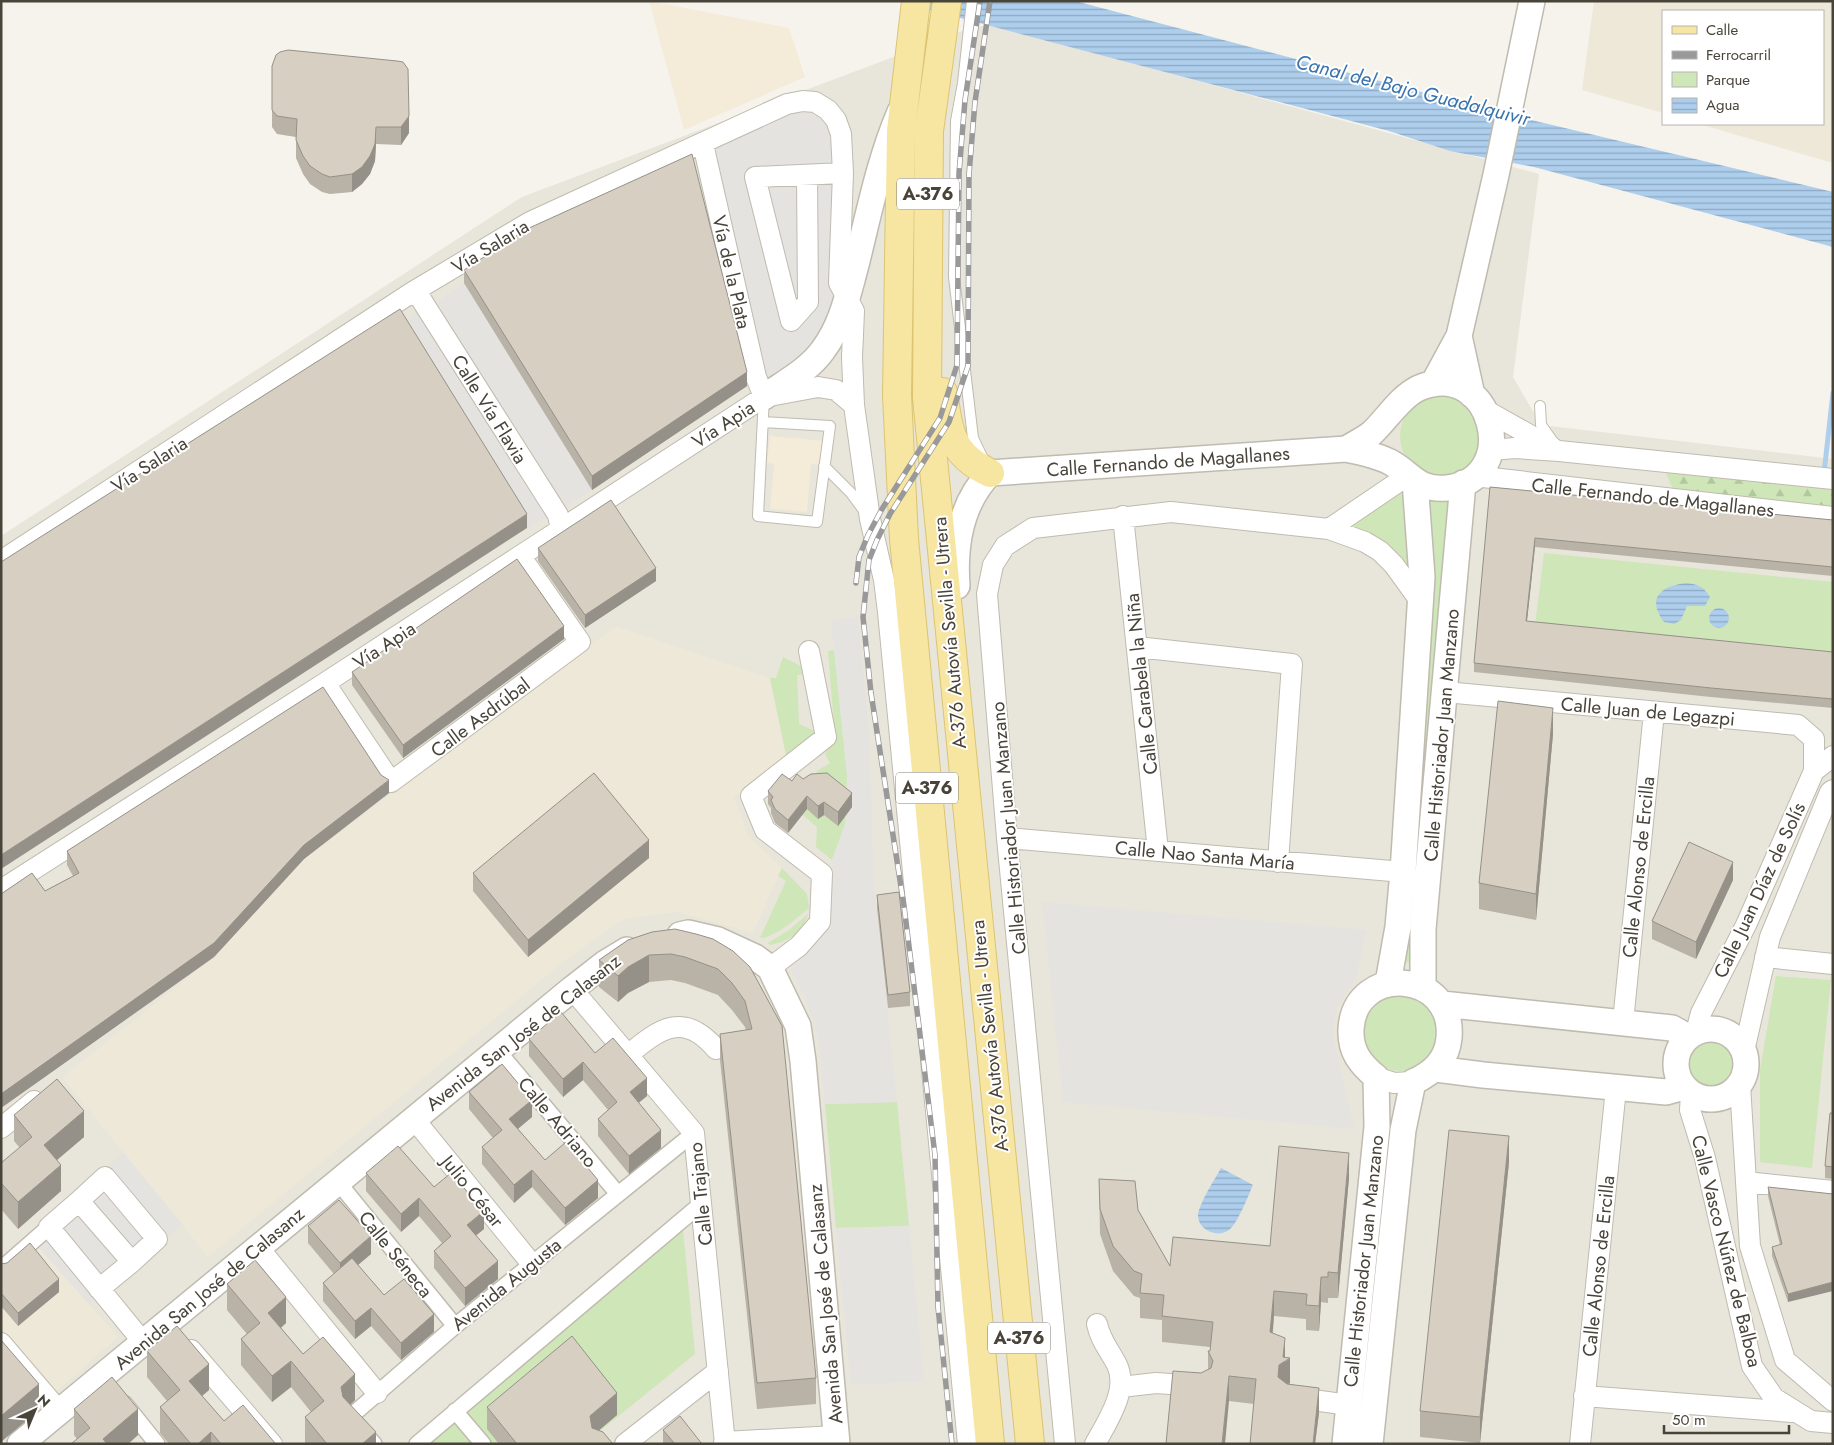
<svg xmlns="http://www.w3.org/2000/svg" width="1834" height="1445" font-family="Jost,sans-serif">
<style>
.residential{fill:#e8e5da}
.commercial{fill:#f4ebd9}
.education{fill:#ede8d7}
.green{fill:#cee6b8}
.forest{fill:url(#forest-firs)}
.parking{fill:#e4e3e0}
.water{fill:url(#water-rules)}
.lines{fill:none;stroke-linecap:round;stroke-linejoin:round}
.stream{stroke:#adceec;stroke-width:5}
.service-casing{stroke:#c0bbaf;stroke-width:12}
.pedestrian-casing{stroke:#c0bbaf;stroke-width:18}
.minor-casing{stroke:#c0bbaf;stroke-width:22}
.tertiary-casing{stroke:#c0bbaf;stroke-width:28}
.primary-casing{stroke:#dcc472;stroke-width:30}
.service{stroke:#fff;stroke-width:10}
.pedestrian{stroke:#fff;stroke-width:15}
.minor{stroke:#fff;stroke-width:20}
.tertiary{stroke:#fff;stroke-width:25}
.primary{stroke:#f7e5a2;stroke-width:28}
.rail-casing{stroke:#999;stroke-width:5.5}
.rail{stroke:#fff;stroke-width:4;stroke-dasharray:11;stroke-linecap:butt}
.wall{fill:#b8b2a7}
.shaded-wall{fill:#969188}
.building{fill:#d6cfc2;stroke:#969188}
.labels{text-anchor:middle;stroke-width:4;stroke-linejoin:round;paint-order:stroke}
.shield{fill:#fff;stroke:#807c75;stroke-width:1}
.shield-label{font-size:18px;font-weight:bold;fill:#49443a}
.street-label{font-size:19px;fill:#49443a;stroke:#fff}
.water-label{font-size:20px;font-style:italic;fill:#3974ae;stroke:#fff}
</style>
<defs>
<pattern id="forest-firs" width="22" height="20" patternUnits="userSpaceOnUse" patternTransform="scale(1.25)"><rect width="22" height="20" fill="#cee6b8"/><path d="M5 1l3.5 6h-7zM16 11l3.5 6h-7z" fill="#b2c69f"/></pattern>
<pattern id="water-rules" width="6" height="5" patternUnits="userSpaceOnUse" patternTransform="scale(1.25)"><rect width="6" height="5" fill="#adceec"/><path d="M0 2.5h6" fill="none" stroke="#8fa9c0"/></pattern>
</defs>
<rect width="100%" height="100%" fill="#f5f3ec"/>
<!-- residential -->
<path class="residential" d="M992,25L1539,174L1513,377L1541,425L1833,459V1444H1V536L522,197L973,27Z"/>
<!-- commercial -->
<path class="commercial" d="M649,1L789,28L805,77L684,130Z
M770,436L826,441L824,465L811,464L807,512L770,509L774,464L767,463Z"/>
<!-- education -->
<path class="education" d="M1594,1H1833V163L1699,124H1823V11H1663V113L1582,90Z
M616,626L770,678L786,755L734,797L749,837L782,868L753,933L677,912L624,919L563,962L208,1257L62,1077L214,957L304,859Z
M33,1241L118,1337L56,1392L1,1330V1269Z"/>
<!-- green -->
<path class="green" d="M1400 436a41 41 0 1 1 82 0a41 41 0 1 1-82 0Z
M1405,484L1417,583L1342,525Z
M1422,494L1456,495L1414,963L1402,962Z
M1544,553L1833,582V655L1535,626Z
M834,650L851,808L832,860L816,847L817,827L803,815L807,809L820,818L824,815L816,776L817,771L830,763L825,754L835,737L828,651Z
M783,657L808,670V674L797,675L799,724L815,731C818,746 798,750 786,755L770,678H776Z
M782,868L807,894L809,908C796,918 777,937 760,938L786,881L778,876Z
M808,914C802,933 789,941 770,945L768,943L789,930Z
M1776,976L1831,980L1812,1168L1760,1162V1070Z
M1362 1033a38 38 0 1 1 76 0a38 38 0 1 1-76 0Z
M1689 1064a24 24 0 1 1 48 0a24 24 0 1 1-48 0Z
M897,1102L909,1226L836,1228L825,1104Z
M683,1230L695,1354L584,1444H492L465,1411Z
M455,1418L476,1444H425Z"/>
<!-- forest -->
<path class="forest" d="M1663,467L1833,485V506L1674,491Z"/>
<!-- parking -->
<path class="parking" d="M802,109L828,123L833,157L834,305L824,334L767,382L708,145Z
M464,283L592,490L562,509L437,302Z
M422,309L550,515L527,528L400,323Z
M858,617L869,732L874,886L897,1102L825,1104L818,1036L805,997L791,970L831,917L832,860L845,824L847,777L831,620Z
M1042,902L1367,930L1356,977L1336,1011L1333,1036L1354,1129L1063,1102Z
M123,1152L182,1224L89,1304L33,1241Z
M909,1226L924,1382L851,1384L836,1228Z"/>
<!-- water -->
<path class="water" d="M896,1H1075L1498,112L1833,192V247L1534,167L1450,151L1389,131Z
M1686,583C1698,584 1704,587 1710,597L1705,606H1687L1681,620L1674,624L1664,622C1646,598 1661,586 1686,583Z
M1709 618a10 10 0 1 1 20 0a10 10 0 1 1-20 0Z
M1221,1168L1253,1185C1248,1196 1238,1223 1229,1230C1215,1240 1193,1226 1199,1210C1204,1195 1214,1181 1221,1168Z"/>
<g class="lines">
<!-- stream -->
<path class="stream" d="M1824,473L1833,393"/>
<defs>
<path id="service" d="M972,1L963,83L956,121L954,277L973,438L984,461
M1540,406L1541,425L1553,442
M763,422L830,426L817,522L758,516L764,397
M824,466L851,493L865,512"/>
<path id="pedestrian" d="M498,1051L618,1194
M338,1182L455,1326
M1,1269L49,1227
M125,1404L157,1444
M455,1411L483,1444
M374,1444L350,1417L455,1326L694,1133
M417,1444L701,1204"/>
<path id="minor" d="M703,144L756,377L764,397
M807,175L808,302L791,321L755,177L843,173
M411,293L419,296L558,515L561,530
M1487,411L1553,448
M1491,450L1515,448L1559,451L1833,479
M1474,476L1833,517
M1123,516L1158,851
M1329,529L1407,476
M1,561L411,293L530,222L787,104L803,101L815,102L828,110L836,120L841,134L843,173L839,283L854,311L852,357L854,405L870,519L884,580L888,612L968,1444
M1137,647L1292,664L1278,862
M325,683L391,782L580,642L521,557
M1445,692L1798,725L1814,739V771
M1007,838L1403,872
M1,890L325,683L764,397L818,387L836,390L854,405
M1765,957L1833,964
M770,968L799,946L820,922L822,874L765,830L751,796L826,737L809,651
M572,989L694,1133L725,1444
M1623,1022L1654,712
M1696,1032L1701,1013L1746,925L1814,771L1833,756
M1744,1051L1770,937L1830,792L1833,790
M628,1055C660,1028 684,1011 716,1049
M1376,1077L1394,1083L1413,1082
M1740,1085L1750,1246L1785,1360L1833,1401
M1691,1094L1690,1110L1705,1158L1752,1366L1774,1398L1811,1421L1833,1423
M414,1119L531,1263
M1,1128L34,1101
M1746,1182L1833,1191
M79,1201L105,1177L157,1239L132,1262L79,1201L49,1227L143,1342
M258,1247L377,1393
M99,1289L132,1262
M1,1343L59,1411
M191,1350L272,1444
M1121,1387L1156,1383L1199,1386
M1584,1396L1792,1412
M1291,1397L1349,1405
M724,1442L836,1436
M625,1444L718,1371
M1065,1444L1007,838L987,594L993,565L1005,546L1033,528L1171,512L1329,529L1365,542L1380,551L1394,565L1420,601
M1095,1444C1107,1422 1129,1390 1117,1365C1109,1349 1101,1342 1097,1324
M1580,1444L1616,1088"/>
<path id="tertiary" d="M1459,336L1472,395
M1433,384L1459,336L1496,175L1532,1
M764,397C784,383 809,370 823,350C842,325 848,294 856,265C869,213 879,161 900,112
M957,586C954,545 960,504 990,473L1346,449C1361,452 1376,455 1390,462C1411,473 1417,491 1447,488C1524,479 1492,357 1419,388C1400,397 1387,419 1372,433C1365,439 1354,444 1346,449
M680,935L688,933L718,940L755,957L770,968L798,1026L803,1061L837,1444
M1388,983L1398,927L1403,872L1422,577L1415,481
M1423,988V929L1463,483
M1442,1004L1672,1028L1688,1037
M1676 1064a35 35 0 1 1 70 0a35 35 0 1 1-70 0Z
M1436,1069L1483,1075L1666,1092L1684,1087
M20,1444L572,989L604,964L627,950
M1345,1444L1377,1127L1376,1077C1360,1064 1350,1051 1351,1029C1355,963 1455,970 1449,1038C1447,1060 1433,1073 1413,1082L1403,1130L1370,1444"/>
<path id="primary" d="M916,1L901,131L897,395L904,539L990,1444
M947,1L929,131L927,398L1030,1444
M943,392C949,433 951,454 990,473"/>
</defs>
<!-- service casing -->
<use href="#service" class="service-casing"/>
<!-- pedestrian casing -->
<use href="#pedestrian" class="pedestrian-casing"/>
<!-- minor casing -->
<use href="#minor" class="minor-casing"/>
<!-- tertiary casing -->
<use href="#tertiary" class="tertiary-casing"/>
<!-- primary casing -->
<use href="#primary" class="primary-casing"/>
<!-- service -->
<use href="#service" class="service"/>
<!-- pedestrian -->
<use href="#pedestrian" class="pedestrian"/>
<!-- minor -->
<use href="#minor" class="minor"/>
<!-- tertiary -->
<use href="#tertiary" class="tertiary"/>
<!-- primary -->
<use href="#primary" class="primary"/>
<defs>
<path id="rail" d="M856,583L859,557L868,535L882,509L940,418L957,365L959,173L965,100L980,1
M952,1444L938,1307L935,1155L904,906L871,693L863,617L869,560L877,540L890,514L949,422L968,366L969,174L975,102L990,1"/>
</defs>
<!-- rail casing -->
<use href="#rail" class="rail-casing"/>
<!-- rail -->
<use href="#rail" class="rail"/>
</g>
<!-- wall -->
<path class="wall" d="M397,61L409,133L401,145L376,144L375,161L370,174L362,184L352,192L330,194L322,192L310,184L303,174L296,158V137L277,134L272,127V66Z
M464,270L747,386L592,490L464,283Z
M1490,487L1833,520V576L1535,547L1527,621L1833,652V708L1711,697L1474,672V663Z
M538,548L656,581L585,628L538,561Z
M564,639L403,758L352,685V672Z
M1553,734L1536,920L1479,909V883Z
M803,779L852,807L838,826L824,815L818,819L807,809L788,833L775,823L771,813V808L768,804V791L792,781Z
M389,793L304,859L214,957L1,1108V894L45,891L73,876L67,865V851Z
M649,858L528,957L473,891V873Z
M1733,880L1696,959L1652,939V921Z
M877,895L910,992V1006L888,1008L877,908Z
M628,940L750,967L816,1378V1404L757,1409L720,1060V1034L746,1030L745,1027L732,1010L718,995L685,983L671,980L649,982L628,993L618,1002L599,987V960Z
M529,1039L595,1053L647,1096L638,1103L661,1148L629,1174L598,1136V1119L608,1110L583,1080L563,1097L529,1056Z
M469,1092L532,1117L518,1129L545,1160L598,1198L565,1225L532,1187L514,1203L482,1164V1147L493,1138L469,1109Z
M1833,1113V1179L1825,1178V1166Z
M14,1115L84,1137L57,1160L61,1191L18,1229L1,1209V1163L20,1148L14,1141Z
M1509,1162L1480,1443L1420,1437V1411Z
M366,1173L434,1187L484,1229L476,1235L498,1279L465,1306L434,1268V1251L442,1243L419,1216L401,1232L366,1191Z
M1349,1178L1338,1298H1328V1303L1321,1302L1319,1331L1306,1330V1319L1274,1316L1273,1333L1285,1357L1290,1383L1289,1384L1319,1413L1315,1444H1250L1254,1404L1229,1401L1201,1373L1208,1369V1351H1210V1347L1162,1342V1320L1140,1318V1298L1134,1296L1113,1271L1100,1234L1099,1179L1138,1210L1170,1266L1270,1246Z
M1768,1187L1833,1194L1788,1302L1772,1256V1247L1780,1245L1768,1196Z
M308,1226L371,1254L358,1265L384,1295L434,1332L401,1360L371,1326L355,1339L323,1301V1283L334,1274L308,1243Z
M1,1264L59,1292L18,1326L1,1306Z
M227,1284L286,1323L281,1328L303,1354L355,1400L350,1405L376,1444H305V1417L311,1412L291,1387L272,1402L241,1365V1339L247,1334L227,1310Z
M147,1351L209,1390L202,1396L224,1421L275,1444H169L160,1433V1407L167,1401L147,1377Z
M487,1407L617,1415L599,1430L613,1444H499L487,1429Z
M74,1409L138,1435L128,1444H71L77,1439L74,1435Z
M663,1430L702,1444H663Z"/>
<!-- shaded-wall -->
<path class="shaded-wall" d="M409,116V133L401,145V127Z
M376,127V144L375,161L370,174L362,184L352,192V174Z
M747,372V386L592,490V476Z
M527,514V528L1,869V855Z
M1535,538V547L1526,630V621Z
M656,568V581L585,628V615Z
M564,626V639L403,758V745Z
M1553,708V734L1536,920V894Z
M389,780V793L304,859L214,957L1,1108V1094L304,845Z
M852,793V807L838,826V812Z
M807,796V809L788,833V820Z
M824,802V815L818,819V806Z
M649,840V858L528,957V940Z
M1733,862V880L1696,959V942Z
M649,955V982L628,993L618,1002V976L628,967Z
M583,1062V1080L563,1097V1079Z
M647,1078V1096L630,1110V1092Z
M532,1100V1117L509,1136V1119Z
M84,1111V1137L44,1171V1145Z
M661,1130V1148L629,1174V1156Z
M1509,1136V1162L1480,1443V1417Z
M1349,1153V1178L1338,1298V1273Z
M61,1165V1191L18,1229V1202Z
M532,1170V1187L514,1203V1185Z
M598,1180V1198L565,1225V1208Z
M419,1198V1216L401,1232V1214Z
M484,1211V1229L467,1243V1225Z
M371,1236V1254L340,1280V1263Z
M498,1261V1279L465,1306V1288Z
M1321,1277V1302L1319,1331V1306Z
M59,1279V1292L18,1326V1313Z
M1833,1282V1291L1788,1302V1294Z
M1274,1291V1316L1270,1357V1332Z
M286,1297V1323L268,1339V1313Z
M371,1308V1326L355,1339V1321Z
M434,1314V1332L401,1360V1343Z
M1285,1338V1362L1290,1358V1383L1279,1390L1278,1377L1279,1365L1283,1357Z
M291,1361V1387L272,1402V1376Z
M209,1364V1390L189,1407V1381Z
M355,1374V1400L341,1414V1387Z
M1229,1376V1401L1225,1444H1222Z
M39,1384V1410L1,1442V1416Z
M1319,1388V1413L1315,1444H1313Z
M617,1393V1415L590,1438V1416Z
M138,1409V1435L128,1444H103V1439Z
M211,1432V1444H198Z
M376,1432V1444H362Z"/>
<!-- building -->
<path class="building" d="M288,50L397,61L403,62L408,69L409,116L401,127H376L375,144L370,156L362,167L352,174L330,177L322,174L310,166L303,156L296,140L297,119L277,116L272,110V66L276,55L280,52Z
M692,154L747,372L592,476L464,270L527,229Z
M400,309L527,514L1,855V562Z
M1490,487L1833,520V567L1535,538L1526,621L1833,652V699L1711,688L1474,663Z
M611,500L656,568L585,615L538,548Z
M517,559L564,626L403,745L352,672Z
M323,687L381,775L389,780L304,845L214,943L1,1094V894L32,873L45,891L79,873L67,851Z
M1498,701L1553,708L1536,894L1479,883Z
M594,773L649,840L528,940L473,873Z
M827,773L852,793L838,812L824,802L818,806L807,796L788,820L775,809L771,800L773,797L768,791L782,774L792,781L797,774L803,779L811,774Z
M1689,842L1733,862L1696,942L1652,921Z
M899,892L910,992L888,995L877,895Z
M675,929L696,934L713,939L733,951L750,967L782,1026L816,1378L757,1383L720,1034L752,1029L745,1001L732,983L718,969L685,957L671,954L649,955L628,967L618,976L599,960L628,940L652,932Z
M561,1012L595,1053L613,1038L647,1078L630,1092L661,1130L629,1156L598,1119L617,1102L583,1062L563,1079L529,1039Z
M502,1064L532,1100L509,1119L545,1160L566,1142L598,1180L565,1208L532,1170L514,1185L482,1147L502,1130L469,1092Z
M57,1079L84,1111L44,1145L61,1165L18,1202L1,1183V1163L32,1137L14,1115Z
M1830,1113H1833V1167L1825,1166Z
M1449,1130L1509,1136L1480,1417L1420,1411Z
M398,1146L434,1187L451,1173L484,1211L467,1225L498,1261L465,1288L434,1251L451,1236L419,1198L401,1214L366,1173Z
M1279,1146L1349,1153L1338,1273L1328,1272V1277H1321L1319,1306L1306,1305L1307,1294L1274,1291L1270,1332L1285,1338L1283,1357L1290,1358L1279,1365L1278,1377L1287,1384L1319,1388L1313,1444H1250L1256,1379L1229,1376L1222,1444H1166L1173,1371L1201,1373L1211,1368L1213,1361L1208,1351H1210L1213,1322L1162,1316L1164,1295L1140,1293L1142,1274L1134,1271L1113,1246L1100,1209L1099,1179L1135,1181L1138,1210L1170,1266L1173,1237L1270,1246Z
M1768,1187L1833,1194V1282L1788,1294L1772,1247L1782,1244Z
M339,1200L371,1236L340,1263L308,1226Z
M30,1243L59,1279L18,1313L1,1293V1264L7,1263Z
M352,1258L384,1295L404,1279L434,1314L401,1343L371,1308L355,1321L323,1283Z
M255,1260L286,1297L268,1313L303,1354L323,1337L355,1374L341,1387L343,1397L376,1432L362,1444H327L305,1417L324,1401L291,1361L272,1376L241,1339L260,1323L227,1284Z
M177,1326L209,1364L189,1381L224,1421L243,1405L275,1443V1444H221L211,1432L198,1444H191L160,1407L180,1390L147,1351Z
M572,1336L617,1393L590,1416L592,1428L603,1432L613,1444H559L558,1443L557,1444H517L487,1407Z
M1,1340L39,1384L1,1416Z
M112,1377L138,1409L103,1439L107,1444H71L90,1428L74,1409Z
M680,1416L702,1444H675L663,1430Z"/>
<g class="labels">
<!-- shield labels -->
<g class="shield">
<rect x="897" y="178.5" width="62" height="31" rx="4"/>
<rect x="896" y="772.5" width="62" height="31" rx="4"/>
<rect x="988" y="1322.5" width="62" height="31" rx="4"/>
</g>
<g class="shield-label">
<text x="928" y="200">A-376</text>
<text x="927" y="794">A-376</text>
<text x="1019" y="1344">A-376</text>
</g>
<!-- street labels -->
<g class="street-label">
<text transform="translate(490 246) rotate(-31)" y="7">Vía Salaria</text>
<text transform="translate(732 272) rotate(77)" y="7">Vía de la Plata</text>
<text transform="translate(490 409) rotate(58)" y="7">Calle Vía Flavia</text>
<text transform="translate(723 424) rotate(-33)" y="7">Vía Apia</text>
<text transform="translate(1168 461) rotate(-4)" y="7">Calle Fernando de Magallanes</text>
<text transform="translate(149 464) rotate(-33)" y="7">Vía Salaria</text>
<text transform="translate(1653 497) rotate(6)" y="7">Calle Fernando de Magallanes</text>
<text transform="translate(949 633) rotate(-95)" y="7">A-376 Autovía Sevilla - Utrera</text>
<text transform="translate(384 645) rotate(-33)" y="7">Vía Apia</text>
<text transform="translate(1141 684) rotate(-96)" y="7">Calle Carabela la Niña</text>
<text transform="translate(1648 711) rotate(5)" y="7">Calle Juan de Legazpi</text>
<text transform="translate(480 717) rotate(-37)" y="7">Calle Asdrúbal</text>
<text transform="translate(1441 735) rotate(-85)" y="7">Calle Historiador Juan Manzano</text>
<text transform="translate(1008 828) rotate(-95)" y="7">Calle Historiador Juan Manzano</text>
<text transform="translate(1205 855) rotate(5)" y="7">Calle Nao Santa María</text>
<text transform="translate(1638 867) rotate(-84)" y="7">Calle Alonso de Ercilla</text>
<text transform="translate(1759 890) rotate(-65)" y="7">Calle Juan Díaz de Solís</text>
<text transform="translate(523 1032) rotate(-38)" y="7">Avenida San José de Calasanz</text>
<text transform="translate(989 1036) rotate(-96)" y="7">A-376 Autovía Sevilla - Utrera</text>
<text transform="translate(558 1122) rotate(50)" y="7">Calle Adriano</text>
<text transform="translate(473 1191) rotate(51)" y="7">Julio César</text>
<text transform="translate(700 1194) rotate(-96)" y="7">Calle Trajano</text>
<text transform="translate(1727 1251) rotate(76)" y="7">Calle Vasco Núñez de Balboa</text>
<text transform="translate(396 1254) rotate(51)" y="7">Calle Séneca</text>
<text transform="translate(1363 1261) rotate(-84)" y="7">Calle Historiador Juan Manzano</text>
<text transform="translate(1598 1266) rotate(-84)" y="7">Calle Alonso de Ercilla</text>
<text transform="translate(506 1284) rotate(-39)" y="7">Avenida Augusta</text>
<text transform="translate(209 1288) rotate(-40)" y="7">Avenida San José de Calasanz</text>
<text transform="translate(825 1304) rotate(-95)" y="7">Avenida San José de Calasanz</text>
</g>
<!-- water labels -->
<g class="water-label">
<text transform="translate(1413 90) rotate(14)" y="7">Canal del Bajo Guadalquivir</text>
</g>
</g>
<!-- border -->
<rect width="1834" height="1445" fill="none" stroke="#49443a" stroke-width="5"/>
<!-- legend -->
<rect x="1662" y="10" width="162" height="115" fill="#ffffff" stroke="#b6b4b0"/>
<rect x="1672" y="26" width="25" height="8" fill="#f7e5a2" stroke="#b6b4b0"/>
<text x="1706" y="35" font-size="15" fill="#49443a">Calle</text>
<rect x="1672" y="51" width="25" height="8" fill="#999999" stroke="#b6b4b0"/>
<text x="1706" y="60" font-size="15" fill="#49443a">Ferrocarril</text>
<rect x="1672" y="72" width="25" height="15" fill="#cee6b8" stroke="#b6b4b0"/>
<text x="1706" y="85" font-size="15" fill="#49443a">Parque</text>
<rect x="1672" y="98" width="25" height="15" fill="url(#water-rules)" stroke="#b6b4b0"/>
<text x="1706" y="110" font-size="15" fill="#49443a">Agua</text>
<!-- north arrow -->
<g transform="translate(35 1410) rotate(44)" stroke="#ffffff" stroke-width="4" paint-order="stroke">
<path d="M0-4L9 19L0 12L-9 19Z" fill="#49443a"/>
<text y="-8" font-size="14" font-weight="bold" text-anchor="middle" fill="#49443a">N</text>
</g>
<!-- scale -->
<path d="M1664 1425v8h125v-8" fill="none" stroke="#49443a" stroke-width="2.5"/>
<text x="1672" y="1425" font-size="15" fill="#49443a" stroke="#ffffff" stroke-width="4" paint-order="stroke">50 m</text>
</svg>
